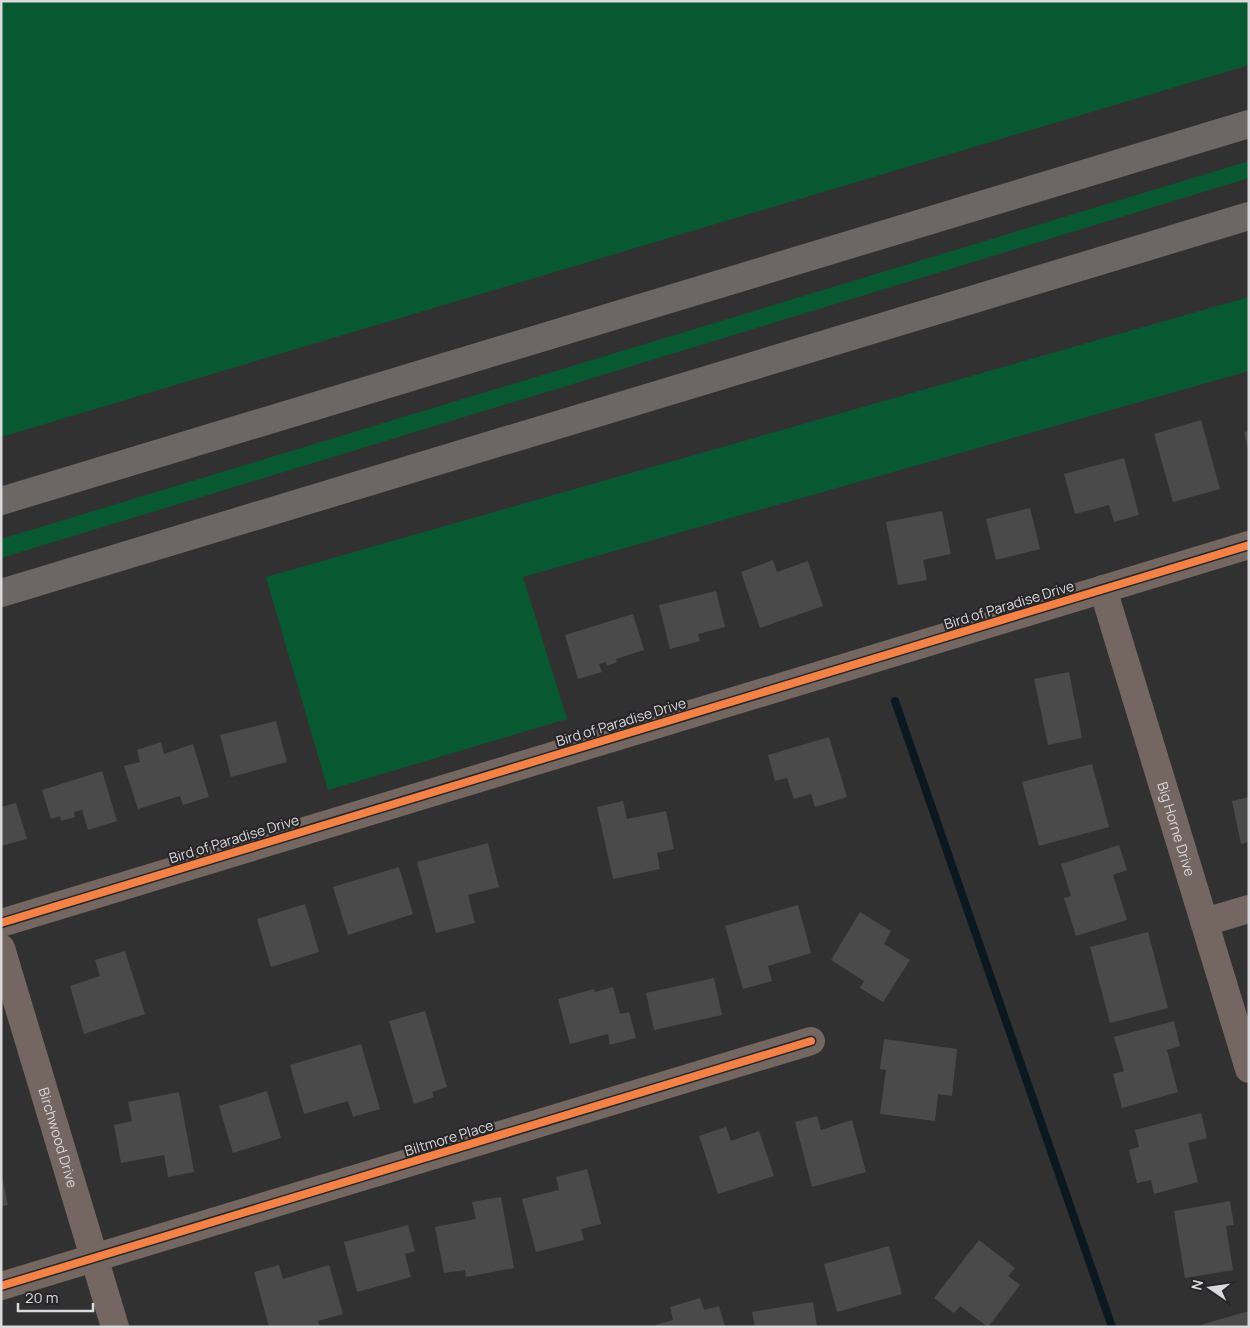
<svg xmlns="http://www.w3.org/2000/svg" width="1250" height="1328" font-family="Manrope,sans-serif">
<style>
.green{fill:#085932}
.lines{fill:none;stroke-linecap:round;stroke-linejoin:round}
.stream{stroke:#0c181f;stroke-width:8}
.building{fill:#4a4a4b}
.minor{stroke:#746660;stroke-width:28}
.highway{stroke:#6c6765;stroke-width:28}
.cycleway-casing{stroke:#282629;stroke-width:11}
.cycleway{stroke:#f48246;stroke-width:8}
.labels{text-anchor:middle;stroke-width:4.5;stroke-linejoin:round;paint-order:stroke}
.street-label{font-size:14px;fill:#dad9db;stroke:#282629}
</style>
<rect width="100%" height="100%" fill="#323132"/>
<!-- green -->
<path class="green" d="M1,1H1249V65L1,437Z
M1249,161V178L1,558V539Z
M1249,297V371L523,577L567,719L328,790L266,577Z"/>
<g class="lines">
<!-- stream -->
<path class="stream" d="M895,701L1112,1327"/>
</g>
<!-- building -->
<path class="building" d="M1201,420L1220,489L1173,502L1154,434Z
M1249,431V449H1248L1244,432Z
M1124,458L1139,515L1114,522L1109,505L1075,514L1064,474Z
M1030,508L1040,549L996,560L986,519Z
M942,511L951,554L923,560L927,580L898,585L886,522Z
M773,560L777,572L808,561L823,606L760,628L741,572Z
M716,591L725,627L698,634L700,641L670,649L659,605Z
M633,614L644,650L616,659L617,662L607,666L606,662L599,664L602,672L578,679L565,635Z
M1069,672L1082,738L1048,745L1034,679Z
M276,721L287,762L231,777L220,735Z
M829,737L847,797L815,807L811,794L794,799L787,778L775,781L768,755Z
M161,742L164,754L193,744L209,797L183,805L180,796L138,809L124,766L140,762L137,750Z
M1092,764L1109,827L1039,846L1022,782Z
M102,771L117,821L88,830L82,810L74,812L75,817L61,821L60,816L51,819L42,790Z
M1249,797V842L1241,844L1232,801Z
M623,801L627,819L666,811L674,849L657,853L660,869L613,879L597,807Z
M16,803L27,839L1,846V807Z
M488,843L499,887L468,895L475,923L436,933L417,862Z
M1119,845L1127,870L1113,875L1127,920L1076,936L1064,898L1071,896L1061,864Z
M399,867L413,914L348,935L333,887Z
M305,904L319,952L271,967L257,919Z
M798,905L811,953L768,966L772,981L743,989L725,926Z
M860,912L891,931L884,944L910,960L883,1002L860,988L864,981L831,960Z
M1148,932L1168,1008L1110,1023L1090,947Z
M125,951L145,1014L84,1034L70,986L100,976L95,960Z
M714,978L722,1015L654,1030L646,993Z
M613,987L620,1014L629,1012L636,1038L610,1045L608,1034L570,1044L558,999L594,989L595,992Z
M425,1011L447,1087L432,1092L434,1097L414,1104L389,1021Z
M1174,1021L1180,1046L1167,1050L1178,1092L1122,1108L1113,1074L1124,1071L1114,1037Z
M884,1039L957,1049L952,1096L938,1094L935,1121L880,1114L886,1070L880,1069Z
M361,1044L380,1109L353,1117L348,1101L304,1114L290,1065Z
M267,1091L281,1138L233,1153L219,1106Z
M179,1092L194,1172L168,1177L164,1155L121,1163L114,1125L132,1121L128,1102Z
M1201,1113L1207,1138L1188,1143L1198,1182L1154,1194L1151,1180L1137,1183L1129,1150L1139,1147L1135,1130Z
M817,1116L821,1130L852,1120L866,1172L812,1187L795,1122Z
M726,1127L731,1141L759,1131L774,1176L718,1194L699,1136Z
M587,1169L601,1224L581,1229L584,1240L536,1252L522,1199L559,1190L556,1177Z
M1,1172L8,1205L1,1206Z
M501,1197L514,1268L466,1277L465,1270L444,1273L435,1227L476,1219L472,1202Z
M1230,1201L1234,1225L1226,1226L1233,1270L1185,1278L1174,1211Z
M408,1225L415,1251L405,1254L411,1277L357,1292L344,1242Z
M979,1240L1015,1268L1008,1276L1020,1285L988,1327L960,1306L954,1313L934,1298Z
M889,1246L902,1294L837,1312L824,1264Z
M279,1265L283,1279L329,1265L343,1314L318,1321L320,1327H269L254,1272Z
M700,1298L704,1310L719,1306L725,1327H656L655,1325L673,1320L670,1307Z
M813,1302L817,1327H755L752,1312Z
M1249,1311V1327H1197V1326Z"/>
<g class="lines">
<!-- minor -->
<g class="minor">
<path id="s1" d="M1103,589L1249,1069"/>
<path d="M1205,922L1249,909"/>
<path d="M1,923L1249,545"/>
<path id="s2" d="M1,948L115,1327"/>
<path d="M1,1286L811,1041"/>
</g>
<!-- highway -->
<path class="highway" d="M1,501L1249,124
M1,593L1249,216"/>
<defs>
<path id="cycleway" d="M1,923L1249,545
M1,1286L811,1041"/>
</defs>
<!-- cycleway casing -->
<use href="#cycleway" class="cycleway-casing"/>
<!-- cycleway -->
<use href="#cycleway" class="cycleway"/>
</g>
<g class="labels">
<!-- street labels -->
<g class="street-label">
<text transform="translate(1009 605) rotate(-17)" y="5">Bird of Paradise Drive</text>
<text transform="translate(621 722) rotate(-17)" y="5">Bird of Paradise Drive</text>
<text dy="5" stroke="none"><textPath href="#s1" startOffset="251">Big Horne Drive</textPath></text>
<text transform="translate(234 839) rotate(-17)" y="5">Bird of Paradise Drive</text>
<text dy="5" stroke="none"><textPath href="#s2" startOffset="198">Birchwood Drive</textPath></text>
<text transform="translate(449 1138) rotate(-17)" y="5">Biltmore Place</text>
</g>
</g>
<!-- border -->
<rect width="1250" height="1328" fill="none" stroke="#dad9db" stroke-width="5"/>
<!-- north arrow -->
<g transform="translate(1210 1288) rotate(283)" stroke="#282629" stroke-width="4" paint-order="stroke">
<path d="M0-4L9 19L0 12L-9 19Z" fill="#dad9db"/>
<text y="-8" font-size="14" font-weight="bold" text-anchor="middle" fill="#dad9db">N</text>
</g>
<!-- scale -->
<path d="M18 1303v8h75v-8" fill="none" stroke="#dad9db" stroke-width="2.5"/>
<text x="25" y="1303" font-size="15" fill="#dad9db" stroke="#282629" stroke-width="4" paint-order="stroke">20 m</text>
</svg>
